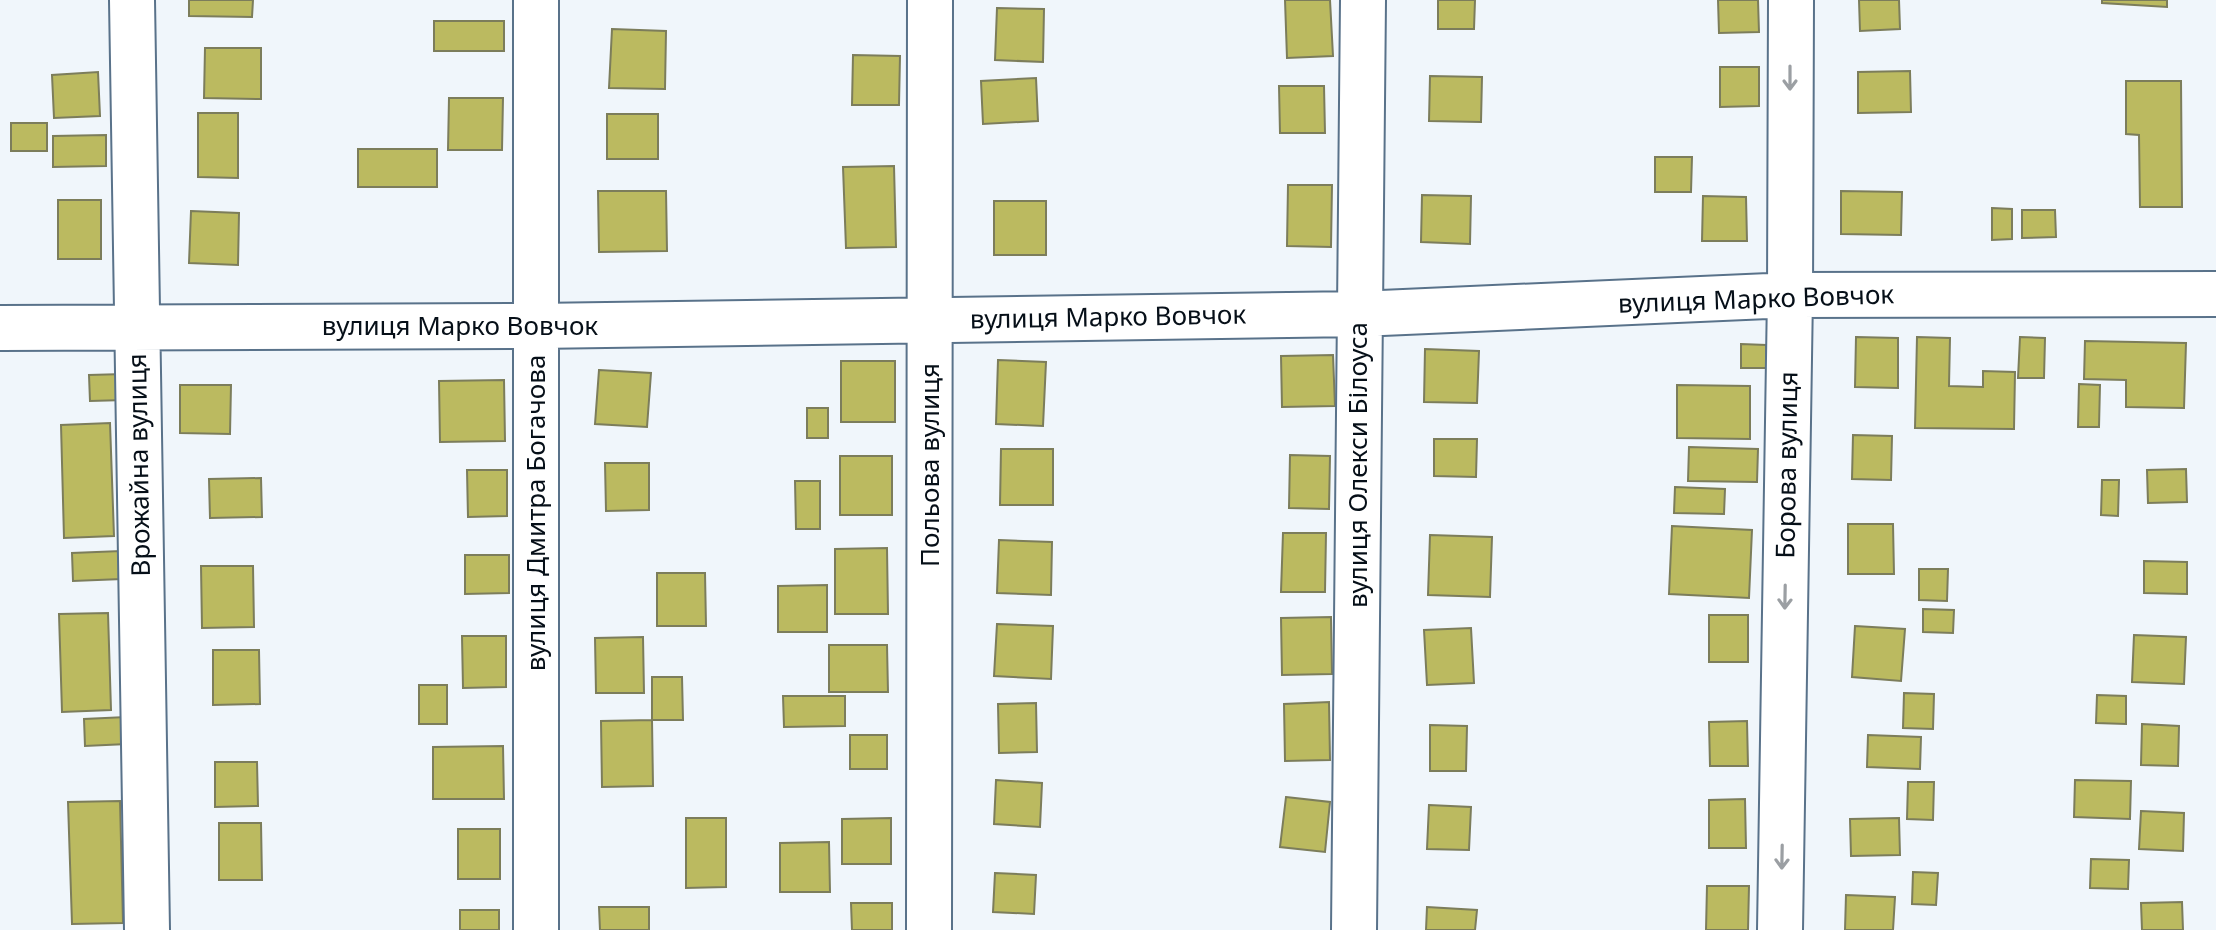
<svg xmlns="http://www.w3.org/2000/svg" width="2216" height="930" font-family="'Noto Sans',sans-serif">
<style>
.building{fill:#bbba60;stroke:#7c7d5b;stroke-width:2}
.lines{fill:none;stroke-linecap:round;stroke-linejoin:round}
.minor-casing{stroke:#59728a;stroke-width:48}
.minor{stroke:#fff;stroke-width:44}
.oneway{stroke:#9b9fa3}
.labels{text-anchor:middle;stroke-width:6;stroke-linejoin:round;paint-order:stroke}
.street-label{font-size:26px;fill:#060f18;stroke:#fff}
</style>
<rect width="100%" height="100%" fill="#f0f6fb"/>
<!-- building -->
<path class="building" d="M189,0H253L252,17L189,16Z
M1285,0H1330L1333,56L1287,58Z
M1438,0H1475L1474,29H1438Z
M1718,0H1758L1759,32L1719,33Z
M1859,0H1899L1900,29L1860,31Z
M2102,0H2167V7L2102,3Z
M997,8L1044,9L1043,62L995,60Z
M434,21H504V51H434Z
M612,29L666,31L665,89L609,88Z
M205,48H261V99L204,98Z
M853,55L900,56L899,105H852Z
M1720,67H1759V106L1720,107Z
M1910,71L1911,112L1858,113V72Z
M98,72L100,116L54,118L52,75Z
M1430,76L1482,77L1481,122L1429,121Z
M1036,78L1038,121L983,124L981,81Z
M2126,81H2181L2182,207H2140L2139,135L2126,134Z
M1279,86H1324L1325,133H1280Z
M449,98H503L502,150H448Z
M198,113H238V178L198,177Z
M607,114H658V159H607Z
M11,123H47V151H11Z
M106,135V166L53,167V136Z
M358,149H437V187H358Z
M1655,157H1692L1691,192H1655Z
M894,166L896,247L846,248L843,167Z
M1288,185H1332L1331,247L1287,246Z
M598,191H666L667,251L599,252Z
M1841,191L1902,192L1901,235L1841,234Z
M1422,195L1471,196L1470,244L1421,242Z
M1703,196L1746,197L1747,241H1702Z
M58,200H101V259H58Z
M994,201H1046V255H994Z
M1992,208L2012,209V239L1992,240Z
M2022,210H2055L2056,237L2022,238Z
M191,211L239,213L238,265L189,263Z
M1856,337L1898,338V388L1855,387Z
M1917,337L1950,338L1949,386L1983,387V371L2015,372L2014,429L1915,428Z
M2020,337L2045,338L2044,378H2018Z
M2085,341L2186,343L2184,408L2126,407V380L2084,379Z
M1741,344L1766,345V368H1741Z
M1425,349L1479,351L1477,403L1424,402Z
M1333,355L1335,406L1282,407L1281,356Z
M998,360L1046,362L1043,426L996,424Z
M841,361H895V422H841Z
M599,370L651,373L647,427L595,424Z
M124,374L125,400L90,401L89,375Z
M504,380L505,441L440,442L439,381Z
M2079,384L2100,385L2099,427H2078Z
M180,385H231L230,434L180,433Z
M1677,385L1750,386V439L1677,438Z
M807,408H828V438H807Z
M110,423L114,536L64,538L61,425Z
M1853,435L1892,436L1891,480L1852,479Z
M1434,439H1477L1476,477L1434,476Z
M1689,447L1758,449L1757,482L1688,481Z
M1001,449H1053V505H1000Z
M1290,455L1330,456L1329,509L1289,508Z
M840,456H892V515H840Z
M605,463H649V510L606,511Z
M2186,469L2187,502L2148,503L2147,470Z
M467,470H507V516L468,517Z
M261,478L262,517L210,518L209,479Z
M2102,480H2119L2118,516L2101,515Z
M795,481H820V529H796Z
M1675,487L1725,489L1724,514L1674,513Z
M1848,524H1893L1894,574H1848Z
M1672,526L1752,530L1749,598L1669,594Z
M1283,533H1326L1325,592H1281Z
M1430,535L1492,537L1490,597L1428,595Z
M999,540L1052,542L1051,595L997,593Z
M887,548L888,614H835V549Z
M121,551L122,579L73,581L72,553Z
M465,555H509V593L465,594Z
M2144,561L2187,562V594L2144,593Z
M201,566H253L254,627L202,628Z
M1919,569H1948L1947,601L1919,600Z
M657,573H705L706,626H657Z
M827,585V632H778V586Z
M1923,609L1954,610L1953,633L1923,632Z
M108,613L111,710L62,712L59,614Z
M1709,615H1748V662H1709Z
M1331,617L1332,674L1282,675L1281,618Z
M997,624L1053,626L1051,679L994,676Z
M1855,626L1905,629L1901,681L1852,677Z
M1471,628L1474,683L1427,685L1424,630Z
M2134,635L2186,637L2184,684L2132,682Z
M462,636H506V687L463,688Z
M643,637L644,693H596L595,638Z
M829,645H887L888,692H829Z
M213,650H259L260,704L213,705Z
M652,677H682L683,720H652Z
M419,685H447V724H419Z
M1904,693L1934,694L1933,729L1903,728Z
M2097,695L2126,696V724L2096,723Z
M783,696H845V726L784,727Z
M1329,702L1330,760L1285,761L1284,704Z
M1036,703L1037,752L999,753L998,704Z
M126,717L127,744L85,746L84,719Z
M652,720L653,786L602,787L601,721Z
M1747,721L1748,766H1710L1709,722Z
M2142,724L2179,726L2178,766L2141,765Z
M1430,725L1467,726L1466,771H1430Z
M850,735H887V769H850Z
M1868,735L1921,737L1920,769L1867,767Z
M503,746L504,799H433V747Z
M215,762H257L258,806L215,807Z
M996,780L1042,783L1040,827L994,824Z
M2075,780L2131,781L2130,819L2074,817Z
M1908,782H1934L1933,820L1907,819Z
M1286,797L1330,802L1325,852L1280,847Z
M1745,799L1746,848H1709V800Z
M120,801L123,923L72,924L68,802Z
M1429,805L1471,807L1469,850L1427,849Z
M2141,811L2184,813L2183,851L2139,849Z
M686,818H726V887L686,888Z
M891,818V864H842V819Z
M1899,818L1900,855L1851,856L1850,819Z
M219,823H261L262,880H219Z
M458,829H500V879H458Z
M829,842L830,892H780V843Z
M2091,859L2129,860L2128,889L2090,888Z
M1913,872L1938,873L1936,905L1912,904Z
M995,873L1036,875L1034,914L993,912Z
M1707,886H1749L1748,930H1706Z
M1846,895L1895,897L1893,930H1845Z
M2182,902L2183,930H2142L2141,903Z
M851,903H892V930H852Z
M599,907H649V930H600Z
M1427,907L1477,910L1475,930H1426Z
M460,910H499V930H460Z"/>
<g class="lines">
<defs>
<path id="minor" d="M132,0L147,930
M536,0V930
M0,328L536,326L1359,314L1790,295L2216,294
M929,930L930,0
M1354,930L1363,0
M1780,930L1790,295L1791,0"/>
</defs>
<!-- minor casing -->
<use href="#minor" class="minor-casing"/>
<!-- minor -->
<use href="#minor" class="minor"/>
</g>
<!-- one-way arrows -->
<defs><path id="oneway-shaft" d="M-6 0H5M1.5-3L5.5 0L1.5 3" fill="none" stroke-width="1.6" stroke-linecap="round" stroke-linejoin="round" transform="scale(2)"/></defs>
<g class="oneway">
<use href="#oneway-shaft" transform="translate(1790 78) rotate(90)"/>
<use href="#oneway-shaft" transform="translate(1785 597) rotate(91)"/>
<use href="#oneway-shaft" transform="translate(1782 857) rotate(91)"/>
</g>
<g class="labels">
<!-- street labels -->
<g class="street-label">
<text transform="translate(1756 299) rotate(-2)" y="9">вулиця Марко Вовчок</text>
<text transform="translate(1108 317) rotate(-1)" y="9">вулиця Марко Вовчок</text>
<text x="460" y="335">вулиця Марко Вовчок</text>
<text transform="translate(139 465) rotate(-91)" y="9">Врожайна вулиця</text>
<text transform="translate(930 465) rotate(-90)" y="9">Польова вулиця</text>
<text transform="translate(1358 465) rotate(-90)" y="9">вулиця Олекси Білоуса</text>
<text transform="translate(1787 465) rotate(-89)" y="9">Борова вулиця</text>
<text transform="translate(536 513) rotate(-90)" y="9">вулиця Дмитра Богачова</text>
</g>
</g>
</svg>
